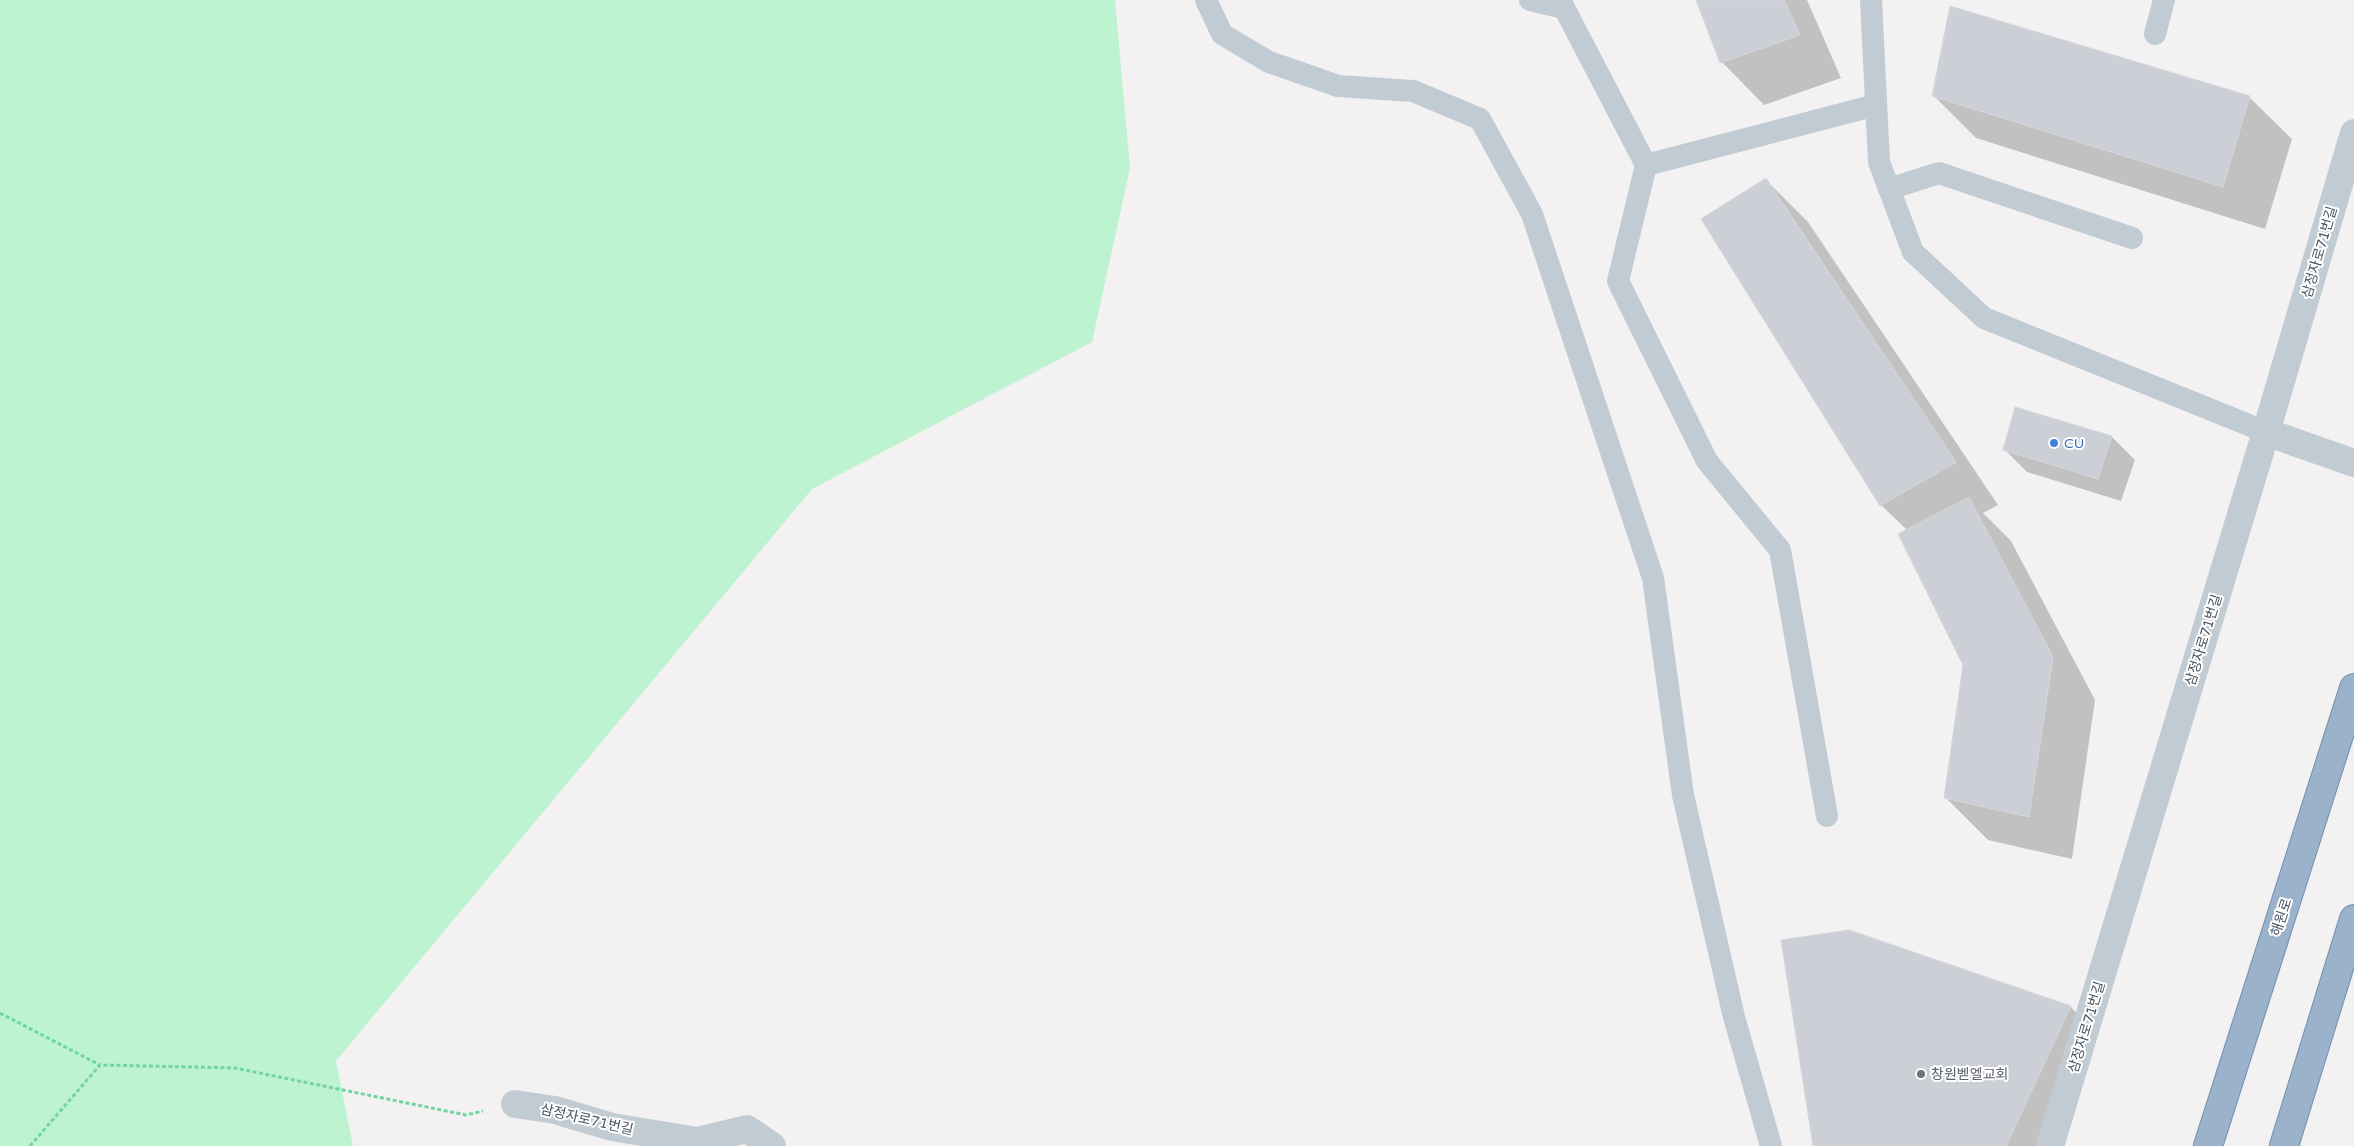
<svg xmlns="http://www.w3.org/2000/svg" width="2354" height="1146" font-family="'Varela Round','Noto Sans KR',sans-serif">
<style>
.green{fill:#bdf3d1}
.shadow{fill:#0003}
.building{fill:#ccd0d6;stroke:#d4d7dd}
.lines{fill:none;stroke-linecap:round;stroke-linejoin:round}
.trunk-casing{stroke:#708faf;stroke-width:30}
.path{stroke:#72d4a2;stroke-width:3;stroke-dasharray:4 2.5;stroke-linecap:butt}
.service{stroke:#c1cbd3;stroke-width:22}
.minor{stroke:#c1cbd3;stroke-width:28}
.trunk{stroke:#9ab2ca;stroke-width:28}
.shop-dot{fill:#3f7fe0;stroke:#fff;stroke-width:2}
.worship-dot{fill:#6b7280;stroke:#fff;stroke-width:2}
.labels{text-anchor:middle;stroke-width:4;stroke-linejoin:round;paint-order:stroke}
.street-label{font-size:14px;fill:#475460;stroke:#fff}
.shop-label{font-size:14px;fill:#366cbe;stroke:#fff;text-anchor:start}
.worship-label{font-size:14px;fill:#5b616d;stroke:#fff;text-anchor:start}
</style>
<rect width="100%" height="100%" fill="#f3f1f1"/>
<!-- green -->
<path class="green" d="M0,0H1115L1130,168L1092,342L812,489L336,1061L353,1146H0Z"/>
<!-- shadow -->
<path class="shadow" d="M1697,0H1807L1841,78L1764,105L1722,62Z
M1933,95L2249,97L2292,139L2265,229L1976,138Z
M1766,180L1808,222L1998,505L1983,513L2011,541L2095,700L2072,859L1988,840L1945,797L1965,665L1907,530L1881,505Z
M2016,409L2112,437L2135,460L2121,501L2027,472L2004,449Z
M1849,932L2071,1007L2093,1030L2039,1146H1814Z"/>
<!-- building -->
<path class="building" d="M1696,0H1784L1800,35L1720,63Z
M1950,6L2250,96L2223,187L1932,96Z
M1766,178L1956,462L1880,506L1701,219Z
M2015,407L2112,436L2098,479L2003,450Z
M1969,497L2053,657L2029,817L1944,798L1963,665L1898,534Z
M1849,930L2071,1006L2006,1146H1813L1781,940Z"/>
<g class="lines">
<defs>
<path id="trunk" d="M2208,1146L2354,688
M2284,1146L2354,919"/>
</defs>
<!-- trunk casing -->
<use href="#trunk" class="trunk-casing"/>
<!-- path -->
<path class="path" d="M0,1013L100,1065
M30,1146L100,1065L235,1068L466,1115L483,1111"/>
<!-- service -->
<path class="service" d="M1206,0L1222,34L1269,62L1338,86L1413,91L1480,119L1532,214L1653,578L1683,795L1734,1017L1771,1146
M1530,0L1564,8
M1560,0L1646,165L1876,105
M1871,0L1879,162L1913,252L1984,318L2266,432
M2155,34L2164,0
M1646,165L1618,281L1707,461L1780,550L1827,816
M1889,189L1939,173L2132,238"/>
<!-- minor -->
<path class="minor" d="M2266,432L2354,463
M515,1104L555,1110L612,1127L697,1141L747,1129L772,1146
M2050,1146L2266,432L2354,133"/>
<!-- trunk -->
<use href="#trunk" class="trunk"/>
</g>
<!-- markers -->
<circle class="shop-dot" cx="2054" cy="443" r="5"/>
<circle class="worship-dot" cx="1921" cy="1074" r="5"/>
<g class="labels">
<!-- street labels -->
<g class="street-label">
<text transform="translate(2319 252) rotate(-74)" y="5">삼정자로71번길</text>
<text transform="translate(2203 640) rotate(-73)" y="5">삼정자로71번길</text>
<text transform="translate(2281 917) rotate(-72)" y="5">해원로</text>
<text transform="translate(2086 1027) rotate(-73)" y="5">삼정자로71번길</text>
<text transform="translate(587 1119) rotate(13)" y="5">삼정자로71번길</text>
</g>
<!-- shop labels -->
<g class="shop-label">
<text x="2064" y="448">CU</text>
</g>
<!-- worship labels -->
<g class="worship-label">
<text x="1931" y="1079">창원벧엘교회</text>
</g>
</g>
</svg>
